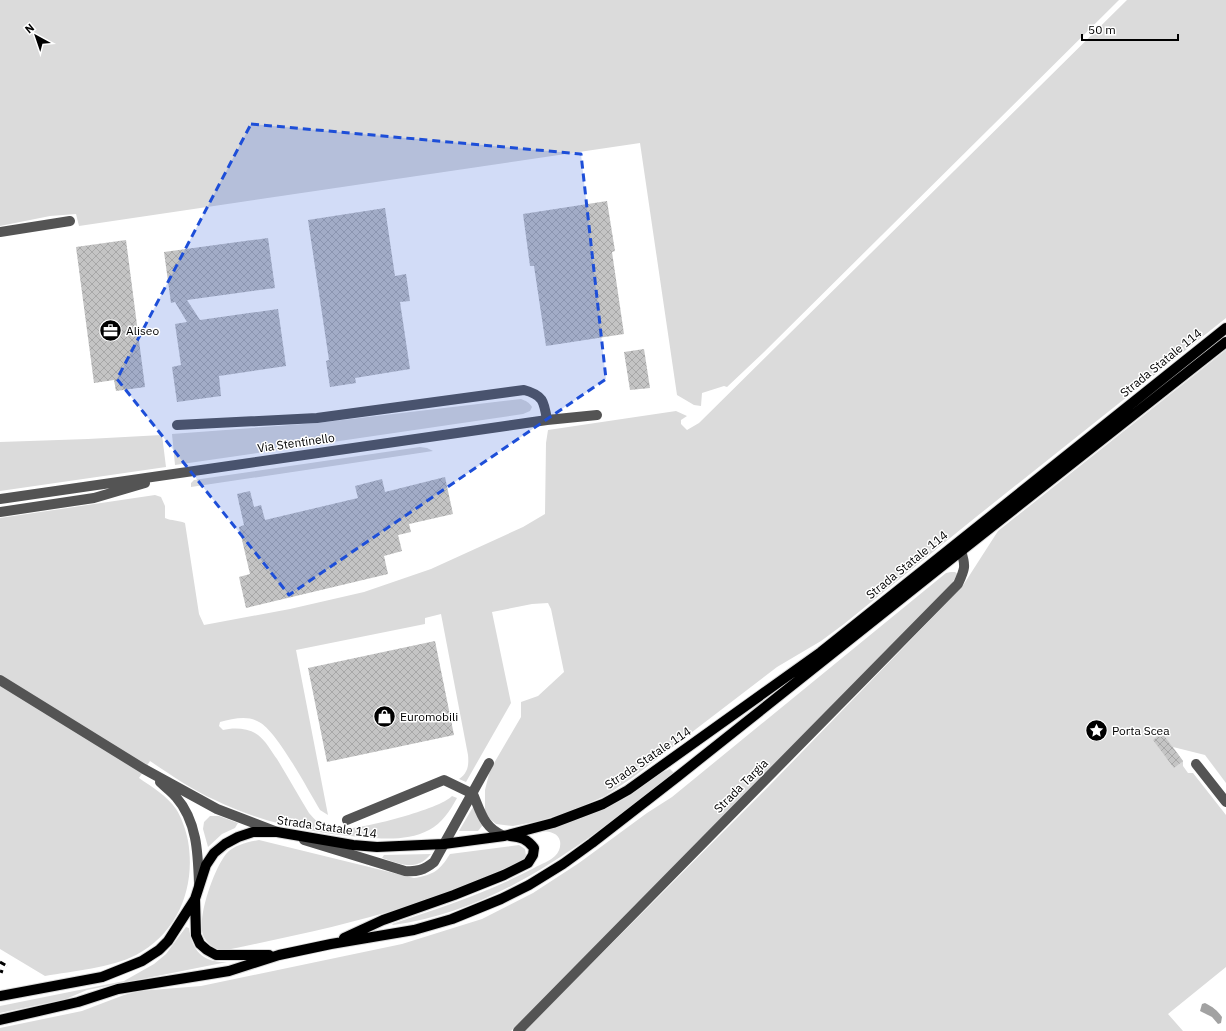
<svg xmlns="http://www.w3.org/2000/svg" width="1226" height="1031" font-family="'IBM Plex Sans',sans-serif">
<style>
.grass{fill:#dbdbdb}
.water{fill:#a2a2a2}
.building{fill:url(#building-cross-hatch)}
.lines{fill:none;stroke-linecap:round;stroke-linejoin:round}
.major-casing{stroke:#dbdbdb;stroke-width:12}
.minor{stroke:#545454;stroke-width:10}
.major{stroke:#000;stroke-width:10}
.rail{stroke:#000;stroke-width:3;stroke-dasharray:6 2 1 2;stroke-linecap:butt}
.marked{fill:#1d4ed8;fill-opacity:0.2;stroke:#1d4ed8;stroke-width:3;stroke-dasharray:8 5;stroke-linejoin:round}
.labels{text-anchor:middle;stroke-width:3;stroke-linejoin:round;paint-order:stroke}
.poi-label{font-size:12px;fill:#000;stroke:#fff;text-anchor:start}
.street-label{font-size:12px;fill:#000;stroke:#fff}
</style>
<defs>
<pattern id="building-cross-hatch" width="8" height="8" patternUnits="userSpaceOnUse"><rect width="8" height="8" fill="#c4c4c4"/><path d="M0 0l8 8M0 8l8-8" fill="none" stroke="#a7a7a7"/></pattern>
</defs>
<rect width="100%" height="100%" fill="#fff"/>
<!-- grass -->
<path class="grass" d="M0,0H1119L763,353L727,387L724,386L702,393L701,406L694,405L677,395L640,143L79,226L76,214L50,216L0,226Z
M1127,0H1226V318L976,517L844,624L821,641L777,667L632,778L605,796L571,811L539,821L513,826L496,824L490,819L485,811V790L490,770L521,717V702L538,696L564,672L551,609L548,603L532,604L492,612L511,703L466,782L459,779C468,773 469,765 468,755L441,614L425,618V624L296,650L328,815L320,810C308,790 277,731 259,722C247,715 233,719 220,722L219,726L223,730C234,727 249,728 258,735C266,741 271,751 277,759C288,777 298,795 309,813C314,819 322,827 331,829C350,833 439,810 452,796L457,798C450,811 442,823 429,830C408,841 384,839 361,837C311,833 260,822 215,800C192,790 171,775 150,761L139,778C152,787 167,796 176,809C182,818 186,831 188,841C196,887 178,933 136,955C111,968 73,971 45,976L0,949V518L155,495L161,497L165,506V518C172,521 178,520 185,523L199,614L204,625L290,609L364,592L431,569L523,527L545,514L546,443L548,430L676,411L687,416L681,420V424L687,430L699,423Z
M1226,350V783L1205,755L1173,747L1183,761V766L1188,773H1193L1226,815V967L1168,1014L1183,1031H524L769,786L962,587L998,531Z
M521,399C526,401 529,402 532,407L530,411L523,414L175,465L172,434L317,423Z
M162,435L166,467L0,491V442L88,439Z
M420,447L427,448L433,451L191,487V483L194,480Z
M951,572H955L958,574L950,586L511,1031H0V1028L82,1011L124,995L139,991L201,986L402,944L482,919L533,893L579,863L647,813L672,797L946,573Z
M670,769L673,772V774C589,839 501,911 393,925L392,924C440,908 489,892 534,868C541,864 550,861 555,856C559,852 561,847 560,841C558,833 551,832 543,831C573,821 602,812 629,796C643,788 655,774 670,769Z
M473,807L482,826L478,831H459Z
M210,816H219L238,823L235,828L222,834L208,847L203,829L204,822Z
M259,840L414,878C434,875 440,870 450,854L519,845L525,849L526,856L522,861C485,877 447,893 408,906C347,925 284,938 221,951C214,948 206,943 203,935C197,917 214,869 226,854C234,845 248,842 259,840Z
M431,854C416,872 401,864 382,858L384,855Z
M186,927L189,928C192,951 203,963 227,962L87,990L66,999L0,1013V1006L124,981L154,964L166,954Z"/>
<!-- water -->
<path class="water" d="M1205,1003C1213,1007 1217,1010 1222,1017L1221,1023L1218,1024L1212,1017L1200,1011L1202,1004Z"/>
<!-- building -->
<path class="building" d="M607,201L615,251L612,252L624,334L546,346L534,266H530L523,214Z
M385,208L395,276L406,274L410,301L400,302L410,369L355,378L356,383L330,387L326,361L329,360L308,220Z
M268,238L275,288L187,300L200,320L278,309L286,366L219,376L221,396L177,402L172,367L181,365L175,324L187,322L175,302L171,303L164,252Z
M126,240L145,387L116,391L114,380L94,383L76,247Z
M644,349L650,388L630,390L624,352Z
M445,477L453,514L409,524L411,532L398,535L402,551L384,556L388,574L246,608L239,577L250,574L239,527L244,525L237,494L250,491L254,507L261,505L265,520L358,498L355,486L382,479L385,492Z
M435,641L454,735L327,762L308,668Z
M1162,733L1183,761L1174,768L1153,740Z"/>
<g class="lines">
<defs>
<path id="major" d="M195,899L196,935L200,944L207,950L216,955H269
M344,938L383,920L454,895L504,875L528,863L533,855L534,848C527,839 521,837 510,836
M0,996L102,977L142,961L159,950L168,941L195,899L206,865L214,853L225,844L238,837L253,832H277L353,845L377,847L444,844L504,836L553,823L603,804L628,790L821,652L1226,328
M0,1020L78,1002L118,989L229,971L279,955L331,944L414,930L452,919L501,899L529,885L563,864L592,843L677,777L961,551L1226,342"/>
</defs>
<!-- major casing -->
<use href="#major" class="major-casing"/>
<!-- minor -->
<path class="minor" d="M0,232L70,221
M177,425L317,418L524,390C543,395 544,401 547,420
M0,499L547,420L597,415
M0,512L94,498L145,483
M0,680L144,769L217,809L277,832
M1196,764L1226,802
M160,782C165,787 171,791 176,797C197,821 198,853 199,884
M347,820L444,780L473,794C481,813 484,828 504,836
M304,840L405,871C417,872 424,870 434,862L489,763
M518,1031L958,584C965,569 966,566 961,551"/>
<!-- major -->
<use href="#major" class="major"/>
<!-- rail -->
<path class="rail" d="M0,962L7,966
M0,971L3,972"/>
</g>
<!-- marked area -->
<path class="marked" d="M251,124L581,154L606,379L289,595L117,379Z"/>
<!-- icons -->
<defs>
<symbol id="office-disc" viewBox="-11 -11 22 22"><circle r="9.5" fill="#000" stroke="#fff"/><path d="M-6-3h4V-5.5h4V-3h4V5H-6ZM-1-4.5V-3h2v-1.5ZM-6 0V1H6V0Z" fill="#fff"/></symbol>
<symbol id="shop-disc" viewBox="-11 -11 22 22"><circle r="9.5" fill="#000" stroke="#fff"/><path d="M-5-2.5h2.3a2.7 3.5 0 0 1 5.4 0H5L5.5 6h-11ZM-1.5-2.5h3a1.5 2.3 0 0 0-3 0Z" fill="#fff"/></symbol>
<symbol id="sight-disc" viewBox="-11 -11 22 22"><circle r="9.5" fill="#000" stroke="#fff"/><path d="M0-6L1.8-2.2L6-1.7L2.9 1.2L3.7 5.4L0 3.3L-3.7 5.4L-2.9 1.2L-6-1.7L-1.8-2.2Z" fill="#fff"/></symbol>
</defs>
<g fill-rule="evenodd">
<use href="#office-disc" x="98" y="318" width="25" height="25"/>
<use href="#shop-disc" x="372" y="704" width="25" height="25"/>
<use href="#sight-disc" x="1084" y="718" width="25" height="25"/>
</g>
<g class="labels">
<!-- poi labels -->
<g class="poi-label">
<text x="126" y="335">Aliseo</text>
<text x="400" y="721">Euromobili</text>
<text x="1112" y="735">Porta Scea</text>
</g>
<!-- street labels -->
<g class="street-label">
<text transform="translate(1161 363) rotate(-39)" y="4">Strada Statale 114</text>
<text transform="translate(296 443) rotate(-8)" y="4">Via Stentinello</text>
<text transform="translate(907 565) rotate(-39)" y="4">Strada Statale 114</text>
<text transform="translate(648 758) rotate(-34)" y="4">Strada Statale 114</text>
<text transform="translate(741 786) rotate(-45)" y="4">Strada Targia</text>
<text transform="translate(327 827) rotate(8)" y="4">Strada Statale 114</text>
</g>
</g>
<!-- north arrow -->
<g transform="translate(36 36) rotate(320)" stroke="#ffffff" stroke-width="3" paint-order="stroke">
<path d="M0-3L7 15L0 10L-7 15Z" fill="#000000"/>
<text y="-6" font-size="11" font-weight="bold" text-anchor="middle" fill="#000000">N</text>
</g>
<!-- scale -->
<path d="M1082 34v6h96v-6" fill="none" stroke="#000000" stroke-width="2"/>
<text x="1088" y="34" font-size="12" fill="#000000" stroke="#ffffff" stroke-width="3" paint-order="stroke">50 m</text>
</svg>
